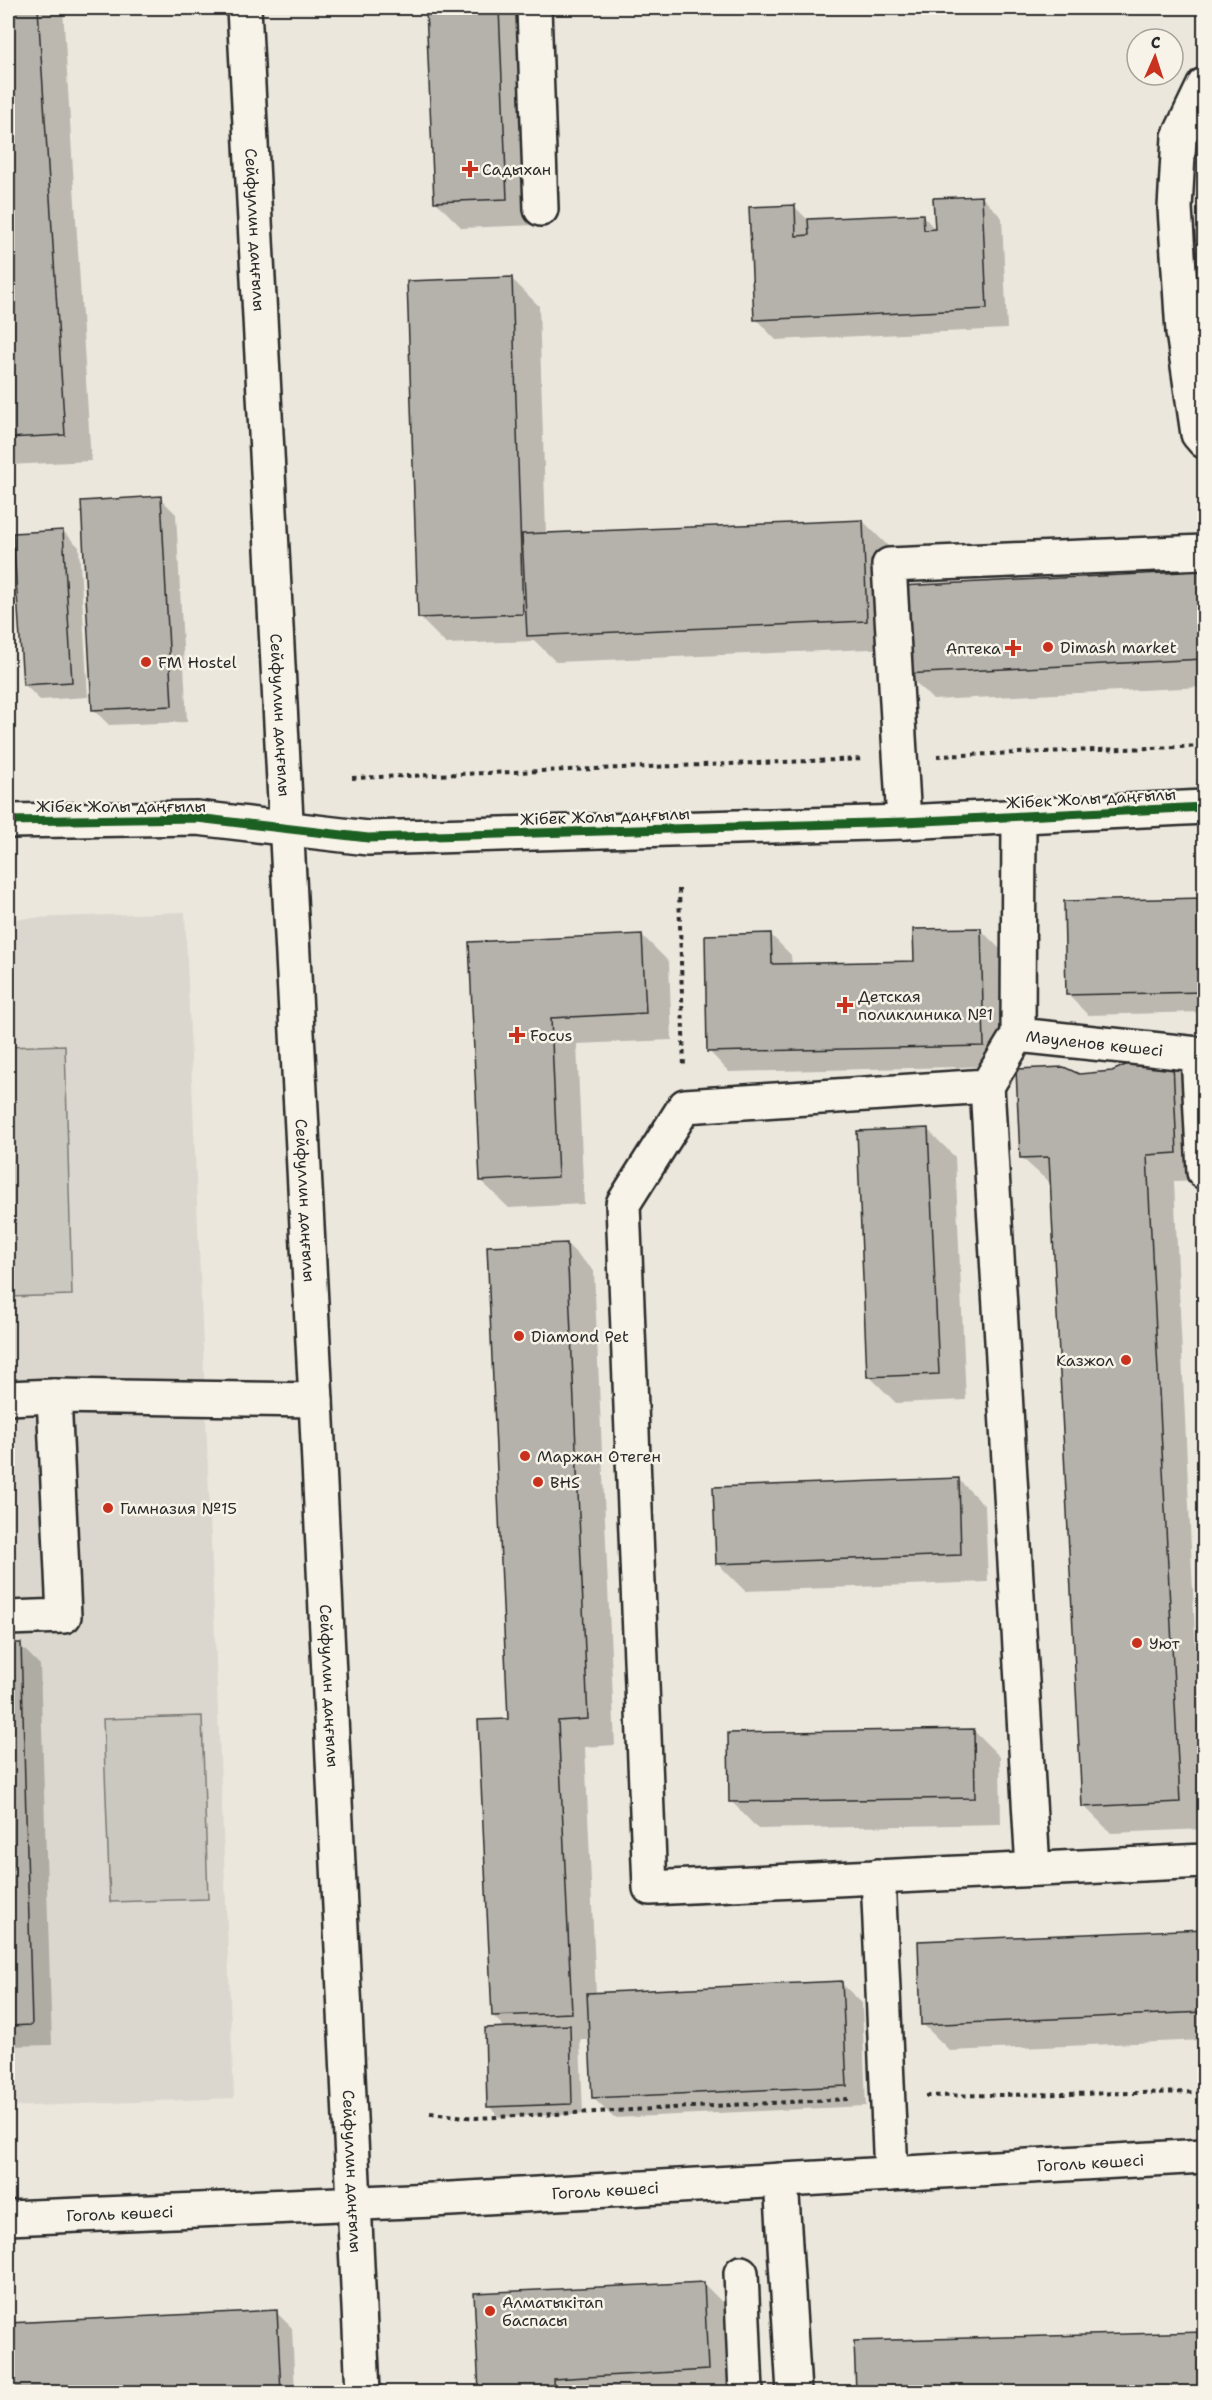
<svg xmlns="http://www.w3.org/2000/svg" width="1212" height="2400" font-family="'Shantell Sans',sans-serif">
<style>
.built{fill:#dbd7ce}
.green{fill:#cbc8bf;stroke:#7b7a75;stroke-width:1.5}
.shadow{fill:#0003}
.building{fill:#b5b2ab;stroke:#2b2b2b;stroke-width:1.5}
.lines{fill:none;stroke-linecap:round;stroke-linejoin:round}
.minor-casing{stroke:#2b2b2b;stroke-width:38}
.major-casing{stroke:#2b2b2b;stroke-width:38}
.path{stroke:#2b2b2b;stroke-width:4;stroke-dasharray:4.5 4.5;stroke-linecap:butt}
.minor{stroke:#f7f3e8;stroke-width:33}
.major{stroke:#f7f3e8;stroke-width:33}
.cycleway-casing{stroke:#f7f3e8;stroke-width:13}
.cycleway{stroke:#1b5e20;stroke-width:9}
.poi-dot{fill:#c8321e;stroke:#f7f3e8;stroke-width:2}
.labels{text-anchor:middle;stroke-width:5;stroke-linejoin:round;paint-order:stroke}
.poi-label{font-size:16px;fill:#2b2b2b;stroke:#f7f3e8;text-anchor:start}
.street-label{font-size:16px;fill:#2b2b2b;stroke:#f7f3e8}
</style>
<rect width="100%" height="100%" fill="#ebe7dd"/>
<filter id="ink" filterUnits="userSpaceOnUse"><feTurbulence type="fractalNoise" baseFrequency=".0167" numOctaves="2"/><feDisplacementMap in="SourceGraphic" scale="12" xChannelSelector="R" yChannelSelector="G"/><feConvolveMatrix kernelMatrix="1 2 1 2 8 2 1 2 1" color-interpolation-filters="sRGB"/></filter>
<g filter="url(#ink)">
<!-- built -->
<path class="built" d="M185,912L234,2098L8,2107V919Z"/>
<!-- green -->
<path class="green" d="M65,1045L72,1295L8,1297V1047Z
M202,1716L208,1899L110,1902L103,1719Z"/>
<!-- shadow -->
<path class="shadow" d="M8,8H63L91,461L8,465Z
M427,8H525L534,225L462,228L435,201Z
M982,197L1002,218L1007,329L776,340L756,319L794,206L809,221L923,216L936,230Z
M512,279L539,306L546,534L863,521L890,548L894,648L556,662L535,641L446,644L419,617Z
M160,498L176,514L187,722L109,725L93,709Z
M63,531L79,547L88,697L40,700L24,684Z
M1204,572V687L933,700L906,673L901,587Z
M8,704L10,751L8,752Z
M1204,899V1012L1088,1015L1067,994L1065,902Z
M981,930L1001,950L1004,1066L729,1072L709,1051L771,935L791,955L792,965L916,962Z
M642,935L669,962L672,1040L577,1044L584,1204L509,1208L481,1181L471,943Z
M1172,1064L1199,1091L1204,1180L1174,1181L1204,1829L1111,1833L1084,1806L1052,1185L1022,1158L1079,1075Z
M928,1130L955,1157L966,1400L896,1403L869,1376Z
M567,1244L594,1271L615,1745L585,1747L596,1994L841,1983L862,2003L866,2106L614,2118L593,2098L590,2040H580L583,2114L499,2117L489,2106L506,2029L493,2016L509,1721Z
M958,1479L985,1506L988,1582L745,1591L718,1564Z
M8,1645H20L40,1665L52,2045L8,2046Z
M973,1730L1000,1757L1001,1824L758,1829L731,1801Z
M1204,1930V2040L950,2051L923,2024L919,1943Z
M703,2283L724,2304L728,2390L480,2392L475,2294Z
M276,2312L292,2328L295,2392H8V2325Z
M1204,2334V2392H857L856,2342Z"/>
<!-- building -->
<path class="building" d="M8,8H38L65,435L8,438Z
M426,8H499L507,199L434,202Z
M982,196L987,309L754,320L749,207L795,205L796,236L809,235L808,219L923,214L924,230L935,229L933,198Z
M512,277L523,614L418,618L407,281Z
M161,496L172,706L92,710L81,501Z
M863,520L867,621L527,636L522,534Z
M63,530L72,682L23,685L13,533Z
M1204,571V659L904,674L900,586Z
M1204,898V992L1066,995L1064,901Z
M981,928L984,1046L707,1052L705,935L771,933L772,964L914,961L913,929Z
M642,934L646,1013L551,1018L558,1177L480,1181L469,942Z
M1173,1063L1177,1153L1147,1155L1180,1802L1082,1807L1049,1157L1020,1158L1016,1069L1064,1067L1079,1074L1112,1071L1128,1064Z
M928,1128L939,1374L867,1377L857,1131Z
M567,1243L588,1719L558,1721L572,2013L492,2016L478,1720L508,1719L487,1246Z
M959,1478L961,1555L716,1564L713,1487Z
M8,1643H21L32,2025L8,2026Z
M974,1729L975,1798L729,1802L728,1733Z
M1204,1929V2012L921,2025L918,1941Z
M842,1981L847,2086L592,2098L587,1993Z
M570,2025L572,2104L487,2107L485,2028Z
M704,2282L708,2370L553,2379L554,2392H479L474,2293Z
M277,2310L281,2392H8V2323Z
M1204,2332V2392H856L854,2341Z"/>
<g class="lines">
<defs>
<g id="minor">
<path d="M534,8L541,209"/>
<path d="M1204,85L1179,137L1175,208L1183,332L1198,434L1204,441"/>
<path id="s1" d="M1019,816L1018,1035L1198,1054L1204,1172"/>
<path d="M8,821L197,818L368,838L904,822L1204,807"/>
<path d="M904,822L889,565L1204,552"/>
<path d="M1018,1035L987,1086L685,1106L623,1204L650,1888L1204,1861"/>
<path d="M987,1086L1033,1869"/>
<path d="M8,1398L54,1396L316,1400"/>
<path d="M8,1618L64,1616L54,1396"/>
<path d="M878,1876L891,2174"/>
<path d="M781,2180L794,2392"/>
<path d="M741,2273L746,2392"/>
</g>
<g id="major">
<path id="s2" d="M244,8L316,1400L363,2392"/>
<path id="s3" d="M8,2218L433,2200L1204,2156"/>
</g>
</defs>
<!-- minor casing -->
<use href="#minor" class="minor-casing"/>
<!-- major casing -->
<use href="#major" class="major-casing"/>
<!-- path -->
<path class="path" d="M937,756L1204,746
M352,778L864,759
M679,889L684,1068
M926,2096L1204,2092
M430,2113L476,2118L850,2099"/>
<!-- minor -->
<use href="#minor" class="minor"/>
<!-- major -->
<use href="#major" class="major"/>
<defs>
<path id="cycleway" d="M8,821L197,818L368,838L904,822L1204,807"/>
</defs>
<!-- cycleway casing -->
<use href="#cycleway" class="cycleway-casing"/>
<!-- cycleway -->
<use href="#cycleway" class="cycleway"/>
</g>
</g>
<!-- markers -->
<g class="poi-dot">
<path d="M467 160h6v6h6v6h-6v6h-6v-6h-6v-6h6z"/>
<circle cx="1048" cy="647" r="6"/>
<path d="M1010 639h6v6h6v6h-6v6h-6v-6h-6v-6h6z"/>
<circle cx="146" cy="662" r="6"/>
<path d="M842 996h6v6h6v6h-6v6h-6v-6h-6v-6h6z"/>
<path d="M514 1026h6v6h6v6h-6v6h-6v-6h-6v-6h6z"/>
<circle cx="519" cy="1336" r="6"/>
<circle cx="1126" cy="1360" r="6"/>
<circle cx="525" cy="1456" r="6"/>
<circle cx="538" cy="1482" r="6"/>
<circle cx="108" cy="1508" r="6"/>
<circle cx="1137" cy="1643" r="6"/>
<circle cx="490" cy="2311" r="6"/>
</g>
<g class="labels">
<!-- poi labels -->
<g class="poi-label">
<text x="482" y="175">Садыхан</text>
<text x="1060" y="653">Dimash market</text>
<text x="1001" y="654" text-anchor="end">Аптека</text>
<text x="158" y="668">FM Hostel</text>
<text x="858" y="1002">Детская<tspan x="858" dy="18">поликлиника №1</tspan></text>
<text x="530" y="1041">Focus</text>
<text x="531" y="1342">Diamond Pet</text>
<text x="1114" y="1366" text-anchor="end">Казжол</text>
<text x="537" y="1462">Маржан Отеген</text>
<text x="550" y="1488">BHS</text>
<text x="120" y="1514">Гимназия №15</text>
<text x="1149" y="1649">Уют</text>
<text x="502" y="2308">Алматыкітап<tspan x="502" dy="18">баспасы</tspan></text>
</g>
<!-- street labels -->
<g class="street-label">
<text dy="6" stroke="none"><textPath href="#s2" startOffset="222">Сейфуллин даңғылы</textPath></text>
<text dy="6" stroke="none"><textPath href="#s2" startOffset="708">Сейфуллин даңғылы</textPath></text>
<text transform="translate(1091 798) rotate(-3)" y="6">Жібек Жолы даңғылы</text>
<text x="121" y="812">Жібек Жолы даңғылы</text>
<text transform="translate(605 816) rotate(-2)" y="6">Жібек Жолы даңғылы</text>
<text dy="6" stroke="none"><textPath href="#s1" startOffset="296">Мәуленов көшесі</textPath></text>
<text dy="6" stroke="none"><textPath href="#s2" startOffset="1194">Сейфуллин даңғылы</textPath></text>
<text dy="6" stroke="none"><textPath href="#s2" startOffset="1680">Сейфуллин даңғылы</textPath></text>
<text dy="6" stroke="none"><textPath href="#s3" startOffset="1084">Гоголь көшесі</textPath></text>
<text dy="6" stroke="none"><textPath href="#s2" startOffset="2166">Сейфуллин даңғылы</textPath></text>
<text dy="6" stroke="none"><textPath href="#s3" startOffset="598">Гоголь көшесі</textPath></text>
<text dy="6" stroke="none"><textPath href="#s3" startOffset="112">Гоголь көшесі</textPath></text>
</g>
</g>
<!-- margin -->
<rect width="1212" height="2400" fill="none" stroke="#f7f3e8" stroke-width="30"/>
<rect x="15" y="15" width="1182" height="2370" fill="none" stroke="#2b2b2b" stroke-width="2" filter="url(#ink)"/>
<!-- north arrow -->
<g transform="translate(1155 57) rotate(3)"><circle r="28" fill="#f7f3e8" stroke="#a5a39c" stroke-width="1.5"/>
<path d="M0-4.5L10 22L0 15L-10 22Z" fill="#c8321e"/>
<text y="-9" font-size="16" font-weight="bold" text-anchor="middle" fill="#2b2b2b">С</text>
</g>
</svg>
